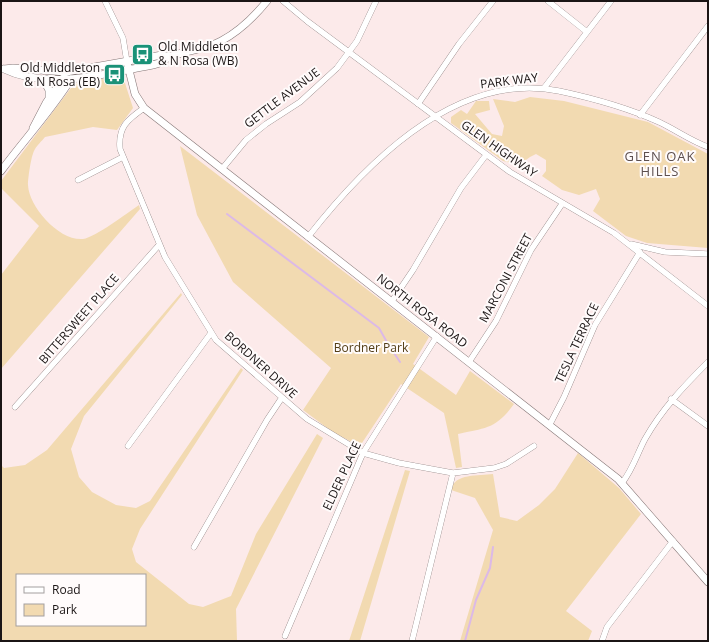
<svg xmlns="http://www.w3.org/2000/svg" width="709" height="642" font-family="'Open Sans',sans-serif">
<style>
.green{fill:#f2dab1;fill-rule:evenodd}
.lines{fill:none;stroke-linecap:round;stroke-linejoin:round}
.stream{stroke:#dcb9e7;stroke-width:2}
.minor-casing{stroke:#857676;stroke-width:6}
.tertiary-casing{stroke:#857676;stroke-width:8}
.minor{stroke:#fff;stroke-width:5.5}
.tertiary{stroke:#fff;stroke-width:7}
.labels{text-anchor:middle;stroke-width:4;stroke-linejoin:round;paint-order:stroke}
.poi-label{font-size:12px;fill:#1b1515;stroke:#fffbfb;text-anchor:start}
.street-label{font-size:12px;fill:#1b1515;stroke:#fffbfb}
.park-label{font-size:12px;fill:#523d16;stroke:#fffbfb}
.neighbourhood-label{font-size:13px;letter-spacing:1px;fill:#5d4f4e;stroke:#fffbfb}
</style>
<rect width="100%" height="100%" fill="#fceaea"/>
<!-- green -->
<path class="green" d="M119,76L124,80L133,108L117,130L93,127L45,137C42,141 36,146 34,151C31,157 28,178 28,185C29,207 59,241 83,239C96,237 127,213 139,205L140,209L1,369V275L39,226L1,188V181L74,84Z
M530,97L564,101L648,122L708,154V248L647,243L626,236L593,211L600,199L596,189L579,195L562,190L542,176L546,171V160L536,154L530,157L519,165L503,161L451,123V117L461,110L467,114L476,101H489L490,110L475,114L492,134L502,136L504,126L493,99L515,102Z
M180,146L429,337L413,364L456,395L470,371L514,404C496,429 486,428 458,434L462,467L456,468L444,413L401,384L360,446L334,433L303,410L331,368L233,282L197,215Z
M181,293L182,295L84,416L71,449L79,477L92,492L116,505L136,508L150,501L241,368L243,370L140,529L132,549L136,562L189,604L203,607L231,596L256,534L317,434L323,438L236,609L237,641H1V465L4,468L25,465L47,450ZM17,575H145V625H17Z
M578,453L619,488L641,514L566,611L592,631L588,641H460L493,530L475,498L451,490C454,473 479,476 493,474L500,517L517,521L539,505L555,489Z
M405,470L410,471L360,641H349Z"/>
<g class="lines">
<!-- stream -->
<path class="stream" d="M227,214L379,328L388,344L400,362
M465,641L476,600L490,568L493,547"/>
<defs>
<path id="minor" d="M105,1L123,38L127,62
M283,1L307,21L510,172L614,233L708,306
M548,1L587,32
M544,88L611,1
M418,104L459,44L493,1
M144,108C127,120 118,127 120,149L165,257L216,340L307,419L363,453L399,463L453,473L494,468L506,464L534,446
M640,115L708,26
M222,169L246,140L266,124L300,102L337,68L357,41L376,1
M78,180L123,157
M308,237C365,164 457,70 559,91C592,98 628,108 659,122C676,130 691,141 708,147
M631,244L665,252L708,254
M392,301L413,270L461,188L486,155
M469,362L496,321L531,250L562,204
M671,399L708,426
M15,407L159,245
M550,424L564,397L595,325L640,252
M128,446L211,333
M622,483C633,469 637,454 645,439C662,409 684,386 708,362
M194,547L267,420L281,399
M285,636L363,453L437,336
M412,641L453,473
M602,641L607,627L673,541"/>
<path id="tertiary" d="M127,62L135,94L144,108L618,479L708,582
M4,69C43,88 91,77 132,69C141,67 153,66 162,62C164,61 167,58 169,57C186,50 205,50 221,41C240,31 254,17 267,1
M4,69L13,68L66,72L162,55L170,57
M43,79L49,90V97
M33,128L46,103L64,77
M1,171C24,140 50,112 71,79"/>
</defs>
<!-- minor casing -->
<use href="#minor" class="minor-casing"/>
<!-- tertiary casing -->
<use href="#tertiary" class="tertiary-casing"/>
<!-- minor -->
<use href="#minor" class="minor"/>
<!-- tertiary -->
<use href="#tertiary" class="tertiary"/>
</g>
<!-- icons -->
<defs>
<symbol id="bus-square" viewBox="-11 -11 22 22"><rect x="-9" y="-9" width="18" height="18" rx="4" fill="#1a9278" stroke="#fffbfb"/><path d="M-5-6H5V4H4V6H2V4H-2V6H-4V4H-5ZM-3.5-4V0h7V-4ZM-3.5 1.2v1.5H-2V1.2ZM2 1.2v1.5H3.5V1.2Z" fill="#fff"/></symbol>
</defs>
<g fill-rule="evenodd">
<use href="#bus-square" x="130" y="42" width="25" height="25"/>
<use href="#bus-square" x="102" y="62" width="25" height="25"/>
</g>
<g class="labels">
<!-- poi labels -->
<g class="poi-label">
<text x="158" y="51">Old Middleton<tspan x="158" dy="14">&amp; N Rosa (WB)</tspan></text>
<text x="100" y="72" text-anchor="end">Old Middleton<tspan x="100" dy="14">&amp; N Rosa (EB)</tspan></text>
</g>
<!-- street labels -->
<g class="street-label">
<text transform="translate(509 81) rotate(-7)" y="4">PARK WAY</text>
<text transform="translate(282 98) rotate(-37)" y="4">GETTLE AVENUE</text>
<text transform="translate(499 149) rotate(35)" y="4">GLEN HIGHWAY</text>
<text transform="translate(506 278) rotate(-62)" y="4">MARCONI STREET</text>
<text transform="translate(422 311) rotate(38)" y="4">NORTH ROSA ROAD</text>
<text transform="translate(79 319) rotate(-49)" y="4">BITTERSWEET PLACE</text>
<text transform="translate(577 343) rotate(-65)" y="4">TESLA TERRACE</text>
<text transform="translate(261 365) rotate(42)" y="4">BORDNER DRIVE</text>
<text transform="translate(342 476) rotate(-65)" y="4">ELDER PLACE</text>
</g>
<!-- park labels -->
<g class="park-label">
<text x="371" y="352">Bordner Park</text>
</g>
<!-- neighbourhood labels -->
<g class="neighbourhood-label">
<text x="660" y="161">GLEN OAK<tspan x="660" dy="15">HILLS</tspan></text>
</g>
</g>
<!-- border -->
<rect width="709" height="642" fill="none" stroke="#1b1515" stroke-width="4"/>
<!-- legend -->
<rect x="16" y="574" width="130" height="52" fill="#fffbfb" stroke="#a49f9f"/>
<rect x="24" y="587" width="20" height="6" fill="#ffffff" stroke="#a49f9f"/>
<text x="52" y="594" font-size="12" fill="#1b1515">Road</text>
<rect x="24" y="604" width="20" height="12" fill="#f2dab1" stroke="#a49f9f"/>
<text x="52" y="614" font-size="12" fill="#1b1515">Park</text>
</svg>
